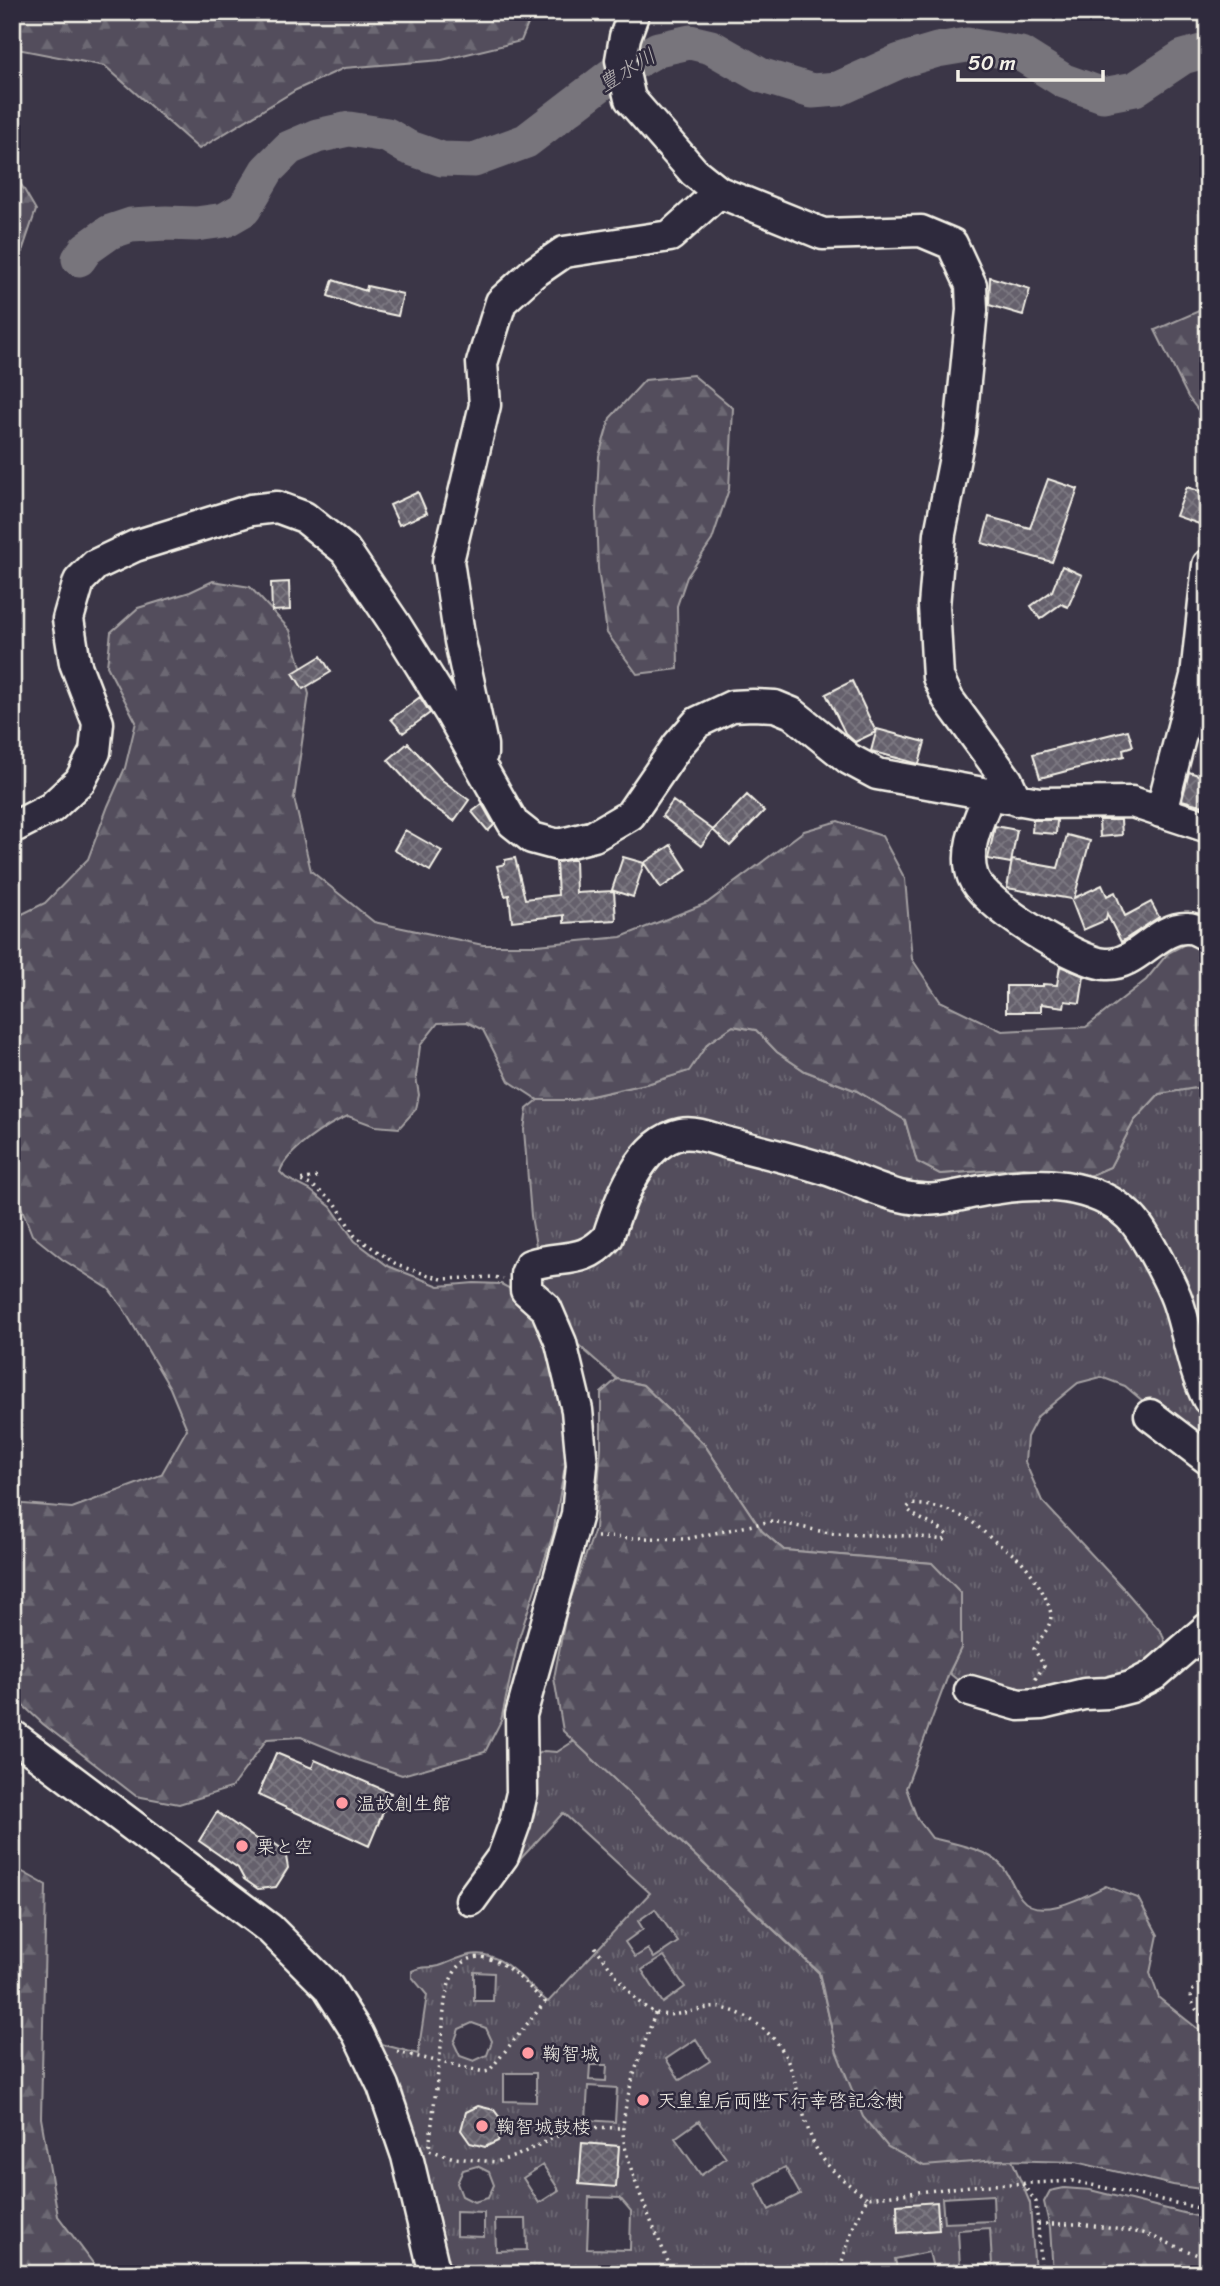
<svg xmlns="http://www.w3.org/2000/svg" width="1220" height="2286" font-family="Sriracha,'Klee One',sans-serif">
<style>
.grass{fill:url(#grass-tufts);stroke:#a4a0a2;stroke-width:2;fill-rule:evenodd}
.forest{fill:url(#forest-firs);stroke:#a4a0a2;stroke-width:2}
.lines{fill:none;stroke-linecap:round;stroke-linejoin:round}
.river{stroke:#78747b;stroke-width:35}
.building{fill:url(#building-cross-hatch);stroke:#f4f1e8;stroke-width:2}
.minor-casing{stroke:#f4f1e8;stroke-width:35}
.path{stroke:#f4f1e8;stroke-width:3.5;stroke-dasharray:2 5;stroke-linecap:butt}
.minor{stroke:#2f2a3d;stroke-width:30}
.poi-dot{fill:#ff9aa2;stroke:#2f2a3d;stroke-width:2.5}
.labels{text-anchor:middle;stroke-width:5;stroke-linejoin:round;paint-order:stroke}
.poi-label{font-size:19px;fill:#f4f1e8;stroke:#2f2a3d;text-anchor:start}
.water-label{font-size:21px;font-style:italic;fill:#b6b2b2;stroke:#2f2a3d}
</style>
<defs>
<pattern id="grass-tufts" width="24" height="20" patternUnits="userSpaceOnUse" patternTransform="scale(1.75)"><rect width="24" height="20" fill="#534e5c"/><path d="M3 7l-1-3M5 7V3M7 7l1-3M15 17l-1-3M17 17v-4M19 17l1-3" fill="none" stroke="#6c6873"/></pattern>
<pattern id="forest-firs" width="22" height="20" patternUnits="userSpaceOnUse" patternTransform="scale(1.75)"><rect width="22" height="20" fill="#534e5c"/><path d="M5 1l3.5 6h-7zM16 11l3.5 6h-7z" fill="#6c6873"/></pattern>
<pattern id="building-cross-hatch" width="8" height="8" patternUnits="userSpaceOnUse" patternTransform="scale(1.75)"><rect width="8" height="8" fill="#65616c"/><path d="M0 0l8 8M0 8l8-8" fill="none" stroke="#7c7881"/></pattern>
</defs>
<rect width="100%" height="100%" fill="#3b3647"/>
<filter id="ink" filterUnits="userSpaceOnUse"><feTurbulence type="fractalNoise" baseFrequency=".0143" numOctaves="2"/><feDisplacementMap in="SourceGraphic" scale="14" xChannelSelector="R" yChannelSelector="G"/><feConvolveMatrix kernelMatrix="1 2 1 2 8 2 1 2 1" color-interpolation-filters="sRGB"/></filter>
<g filter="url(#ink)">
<!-- grass -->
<path class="grass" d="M732,1026L756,1030L777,1052L805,1071L857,1091L905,1120L917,1161L940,1174L1024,1168L1087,1177L1110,1167L1134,1121L1159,1094L1208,1086V1456L1125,1386L1101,1377L1078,1383L1038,1416L1027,1437L1025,1462L1042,1501L1123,1588L1162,1633L1167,1648L1137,1675L1022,1696L960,1682L949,1673L961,1647L932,1563L784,1550L762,1531L704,1444L643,1385L617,1379L574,1341L542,1282L531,1216L524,1130L527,1109L538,1100H573L650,1083L688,1071L708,1043Z
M574,1741L819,1973L837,2053L998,2160H1012L1030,2203L1035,2274H926L934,2272L929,2252L895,2259L898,2274H481L479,2266L463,2269L464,2274H447L377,2043L418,2054L427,1995L412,1977V1971C424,1965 428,1969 439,1966C449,1963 459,1957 470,1955C502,1948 526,1985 548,2002L650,1893L563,1813L491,1891L535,1756L544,1751L557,1752ZM655,1909L678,1942L654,1958L648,1949L635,1957L625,1942L643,1929L638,1921ZM664,1956L685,1987L663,2003L642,1970ZM474,1972L494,1973L493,2001H474ZM472,2023L486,2028L492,2041L487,2055L474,2061L460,2056L454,2043L459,2029ZM696,2039L710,2061L680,2080L666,2059ZM590,2065H607L606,2081L589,2080ZM504,2073H536V2102L504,2101ZM588,2086L617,2088L615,2122L586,2120ZM699,2121L726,2158L701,2175L675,2138ZM543,2165L559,2190L539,2203L523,2178ZM477,2166L489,2172L494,2185L488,2198L474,2202L462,2196L457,2183L463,2170ZM785,2167L800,2194L769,2210L755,2183ZM993,2195L994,2221L944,2223L942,2198ZM589,2197L620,2198L631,2211L630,2250L587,2249ZM456,2212L484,2213V2237L456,2236ZM495,2219H526L527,2250L496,2251ZM990,2228L992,2265L960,2267L958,2230Z"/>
<!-- forest -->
<path class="forest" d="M12,12H533L521,41L442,60L344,68L296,90L199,149L105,66L12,48Z
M12,169L36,210L12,281Z
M1208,307V423L1188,397L1155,330Z
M693,375L733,408L729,489L712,540L687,577L677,606L678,669L637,674L607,633L598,569L596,511L599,456L610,418L645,380Z
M213,581L250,587L290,630L309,694L294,798L311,871L374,922L483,945H537L621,937L707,903L804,831L838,821L882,836L905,879L912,959L940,1001L1002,1031L1086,1027L1146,980L1168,953L1208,932V1086L1159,1094L1134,1121L1110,1167L1087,1177L1024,1168L940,1174L917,1162L905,1120L857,1091L805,1071L777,1052L756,1030L733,1026L708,1043L689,1071L650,1083L573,1100H538L509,1081L483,1030L467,1022L438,1023L420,1046L416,1077L419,1095L416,1109L399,1128L375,1126L348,1116C328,1124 286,1151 280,1172L286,1178L310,1190L331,1207L355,1241L388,1266L439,1286L474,1283L501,1284L520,1294L540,1314L563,1385L566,1460L553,1534L519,1638L501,1721L485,1752L402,1775L357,1760L301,1737L267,1739L231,1788L179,1804L136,1796L43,1724L12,1695V1503L72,1508L161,1475L187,1429L170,1388L123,1308L109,1289L62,1259L32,1235L12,1183V919L45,903L88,859L108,806L125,768L136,722L107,666L111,632L138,608L190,592Z
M617,1379L643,1385L704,1444L762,1531L784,1550L932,1563L961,1593V1648L949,1673L906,1788L917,1818L932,1838C952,1843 987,1849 1001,1865C1010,1875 1013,1888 1021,1898C1039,1922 1085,1896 1106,1886L1138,1898L1158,1935L1150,1973L1159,1998L1208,2037V2190L1173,2185L1076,2162L998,2160L924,2166L888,2147L863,2117L837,2053L819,1972L563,1731L554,1678L567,1609L595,1529L601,1447V1393Z
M12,1866L46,1885L41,2118L58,2216L101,2274H12Z
M1064,2188L1090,2190L1208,2219V2274H1053L1050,2228L1044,2202L1050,2191Z"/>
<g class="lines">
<!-- river -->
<path class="river" d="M79,259L86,249L110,232L131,225L166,223L196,224L225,220L244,209L267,170L289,148L317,136L349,129L387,135L407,147L442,159L474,160L526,141L612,75L658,49L690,42L711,47L760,75L812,91L838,89L900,61L937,50L967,45L1021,54L1064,81L1103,95L1135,89L1183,57L1208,50"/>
</g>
<!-- building -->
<path class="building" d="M990,277L1030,289L1023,315L989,305Z
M333,280L366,291L367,286L403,294L398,316L365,309L328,296Z
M1048,479L1078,489L1052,562L982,543L989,517L1030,528Z
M1187,487L1208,494V527L1176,516Z
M418,492L427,513L399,525L390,505Z
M1062,566L1082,575L1068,607L1061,604L1040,619L1031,606L1052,591Z
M289,582L290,610L272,611L271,583Z
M321,656L331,672L303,689L293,673Z
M852,681L876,732L855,742L845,733L826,694Z
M420,697L430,713L403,733L391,719Z
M877,729L925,742L919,764L871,751Z
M1128,730L1133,746L1123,749L1124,756L1040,778L1033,754Z
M408,743L442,780L469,800L454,821L424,800L388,760Z
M1189,772L1208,778V791L1203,806L1182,800Z
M747,795L764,811L730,846L713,830Z
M673,801L713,830L701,846L662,816Z
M482,804L494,825L488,831L472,812Z
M1033,820H1057L1056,834L1032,832Z
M1099,820H1121L1122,835L1100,837Z
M995,826L1017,830L1011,863L988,859Z
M405,830L442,851L430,871L394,850Z
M1067,835L1090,841L1074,898L1102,885L1107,896L1115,892L1125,916L1151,902L1159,917L1121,942L1107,914L1106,920L1083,930L1071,899L1007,888L1012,860L1058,868Z
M671,845L687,870L661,888L644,863Z
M623,857L644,863L633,897L614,891L616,920L564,923V915L512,921L509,895L505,896L497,866L505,864V860L515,858L525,899L558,895L556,862L569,860H575L576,893L614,891L612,890Z
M1060,966L1084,976L1080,1003L1065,1001L1064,1007L1041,1004V1012H1006V986H1043V984L1057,985Z
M276,1753L312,1768L315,1760L391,1793L369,1846L258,1795Z
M217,1812L256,1839H268L285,1851L288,1868L276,1887L258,1889L244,1879L238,1868L199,1841Z
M478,2106L494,2110L503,2122L498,2141L485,2147L470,2143L461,2130L466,2112Z
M582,2143L619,2146L616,2187L579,2184Z
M937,2202L939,2230L898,2233L897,2205Z"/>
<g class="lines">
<defs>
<path id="minor" d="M634,12L625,37L621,60L630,99L694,172L719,192L823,234L921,231L952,244L971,285L972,310L960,432L940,534L934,606L938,677L948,699L1007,780L1016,800
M482,754V745L460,641L448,561L485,405L482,363L501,302L532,274L564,252L670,236L719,192
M989,795C979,820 963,850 973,877C983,904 1078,963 1106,964C1137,966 1157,926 1188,928C1195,928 1202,933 1208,936
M1161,812L1196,676L1208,565
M12,828L51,808L80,781L95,752L98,723L75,663L68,619L79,581L95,565L135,546L251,510L277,507L304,517L345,550L395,624L451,714L513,823L532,838L558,845L594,836L630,815L678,745L698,722L732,706L753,705L775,706L792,713L849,759L877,774L1039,803L1132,802L1208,827
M1150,1415L1208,1459
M970,1691L1019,1705L1042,1704L1084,1694L1108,1693L1131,1687L1154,1675L1208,1628
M12,1735L270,1929L328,1987L358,2034L383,2086L407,2156L435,2274
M471,1900L503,1856L515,1823L522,1793L521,1715L577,1514L582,1465L577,1410L561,1343L546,1308L526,1290V1274L530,1265C562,1254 582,1266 608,1237C619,1202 640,1142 681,1134C696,1131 714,1139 728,1143C760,1151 793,1159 825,1169C850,1177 874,1190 900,1196C938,1205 957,1194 993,1189C1038,1181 1095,1183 1129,1216C1139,1225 1146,1239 1153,1251C1162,1268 1172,1285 1178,1303C1189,1336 1192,1368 1208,1399"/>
</defs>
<!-- minor casing -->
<use href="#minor" class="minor-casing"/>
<!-- path -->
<path class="path" d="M317,1177L299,1180L313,1186L336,1204L355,1236L399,1266L442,1279L494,1277L503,1279
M597,1537L686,1539L772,1521L834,1534L914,1536L944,1540L947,1535C935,1523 916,1520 907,1508L911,1504C929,1505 947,1508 963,1517C975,1522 983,1532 993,1540C1002,1547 1011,1552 1020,1560C1030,1569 1051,1602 1051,1616C1050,1630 1040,1637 1034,1649L1044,1666L1035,1679
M595,1947C609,1964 632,2002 652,2011C670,2020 690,2010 709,2008C731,2005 756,2021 771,2036C802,2066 797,2125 823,2159C835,2175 851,2186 867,2198
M1208,1974L1191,1992C1191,2004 1196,2013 1208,2018
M655,2013C643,2050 626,2088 623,2127C621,2160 660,2240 673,2274
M397,2052L484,2072L489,2071L545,2002C529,1988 511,1965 490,1959C475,1954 462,1960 454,1973C443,1991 444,2017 442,2037C438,2074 433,2112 429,2150L454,2158L496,2162L516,2156L576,2127L623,2128
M1023,2184L1036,2202L1042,2274
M1038,2224H1081L1143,2233L1208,2259
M838,2274L852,2230L867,2198L970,2186L1073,2181L1208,2210"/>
<!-- minor -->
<use href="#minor" class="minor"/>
</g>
</g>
<!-- markers -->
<g class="poi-dot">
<circle cx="342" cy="1803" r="7"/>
<circle cx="242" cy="1846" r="7"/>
<circle cx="528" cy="2053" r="7"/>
<circle cx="643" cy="2100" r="7"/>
<circle cx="482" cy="2126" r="7"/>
</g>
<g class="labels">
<!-- poi labels -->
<g class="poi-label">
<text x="356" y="1810">温故創生館</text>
<text x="256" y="1853">栗と空</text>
<text x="542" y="2060">鞠智城</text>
<text x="657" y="2107">天皇皇后両陛下行幸啓記念樹</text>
<text x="496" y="2133">鞠智城鼓楼</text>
</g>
<!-- water labels -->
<g class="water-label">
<text transform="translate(627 70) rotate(-31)" y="7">豊水川</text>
</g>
</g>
<!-- margin -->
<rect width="1220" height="2286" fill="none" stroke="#2f2a3d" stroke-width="42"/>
<rect x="21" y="21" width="1178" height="2244" fill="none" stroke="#f4f1e8" stroke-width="2.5" filter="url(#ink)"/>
<!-- scale -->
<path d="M958 70v10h145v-10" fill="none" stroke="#f4f1e8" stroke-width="3.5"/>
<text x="968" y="70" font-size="21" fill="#f4f1e8" stroke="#2f2a3d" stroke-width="5" paint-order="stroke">50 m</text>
</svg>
